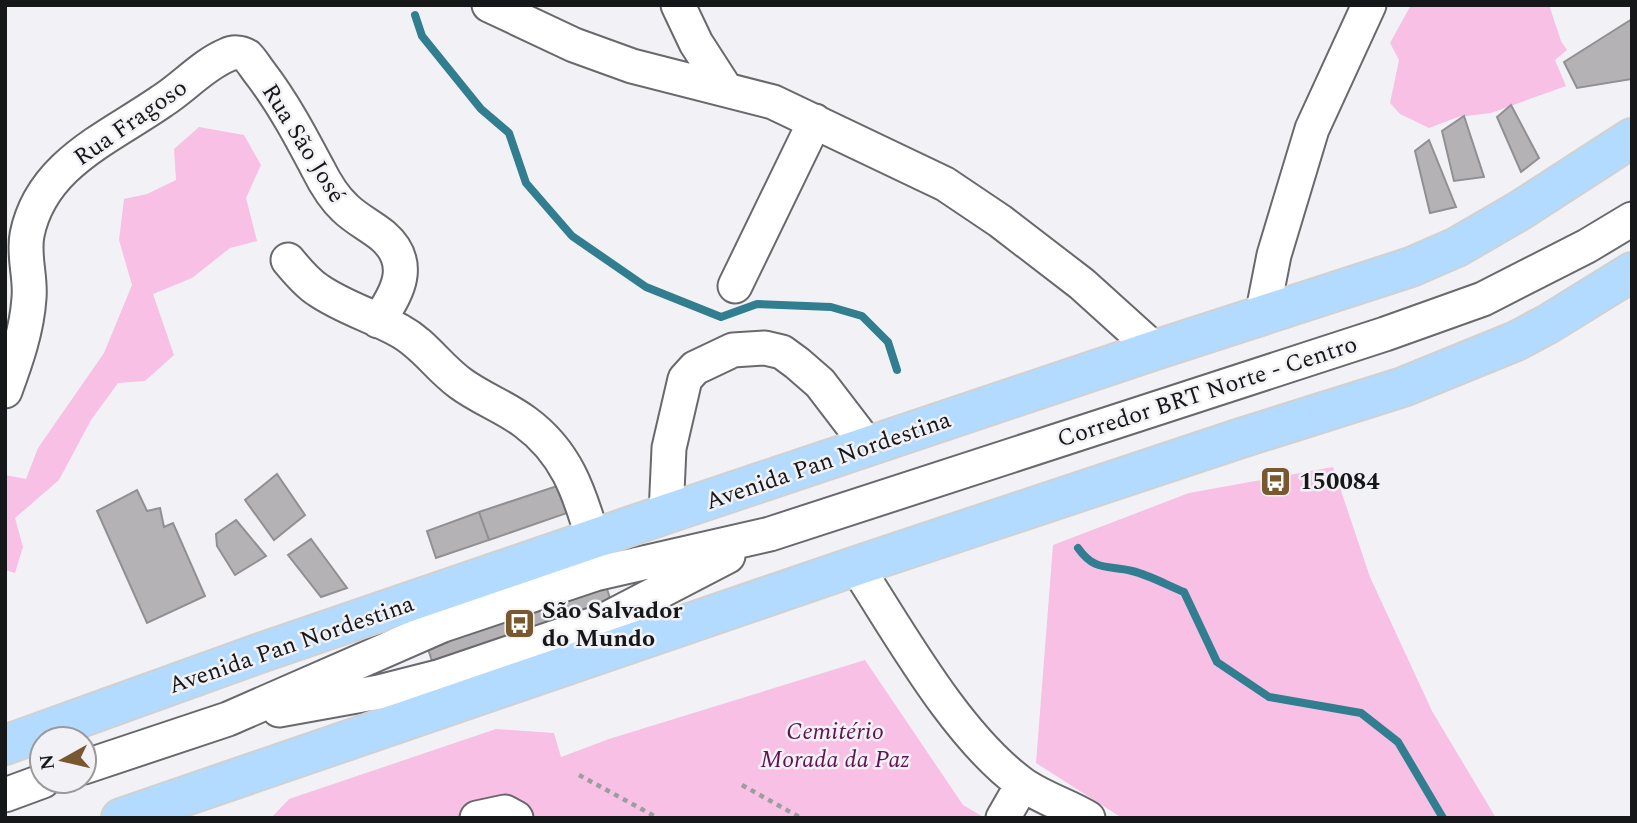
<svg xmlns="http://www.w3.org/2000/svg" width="1637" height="823" font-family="Spectral,serif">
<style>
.green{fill:#f7c0e4}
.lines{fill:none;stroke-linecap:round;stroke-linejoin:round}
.stream{stroke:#307e90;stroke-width:8}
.building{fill:#b4b2b5;stroke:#908f92;stroke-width:2}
.minor-casing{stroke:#68696c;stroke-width:37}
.highway-casing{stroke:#d0d1d1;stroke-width:42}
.path{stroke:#9c9d9f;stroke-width:4.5;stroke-dasharray:5 5;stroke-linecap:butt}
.minor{stroke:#fff;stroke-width:33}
.highway{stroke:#b3daff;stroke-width:38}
.labels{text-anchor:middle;stroke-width:5;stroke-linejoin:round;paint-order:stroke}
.street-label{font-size:24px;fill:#161718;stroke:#f2f2f6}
.poi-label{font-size:24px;font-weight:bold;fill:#161718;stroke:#f2f2f6;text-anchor:start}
.park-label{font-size:24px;font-style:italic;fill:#631150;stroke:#f2f2f6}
</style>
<rect width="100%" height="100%" fill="#f2f2f6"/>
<!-- green -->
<path class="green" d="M1411,5H1549L1561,41L1567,50L1555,60L1566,86L1491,113L1458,117L1429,128L1400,114L1390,103L1399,60L1390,43Z
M199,127L244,135L261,165L246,198L257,241L230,248L192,278L153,294L174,355L145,381L118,383L91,420L59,480L15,518L23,547L15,573L5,570V475L26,479L38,448L104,353L132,285L119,240L124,199L147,194L176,180L174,149Z
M1333,467L1370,577L1432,711L1496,818H1122L1036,763L1053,545L1189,493Z
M865,660L963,805L985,818H271L289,799L496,729L554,733L561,757L609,739Z"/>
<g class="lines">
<!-- stream -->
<path class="stream" d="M415,15L422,36L481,109L509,133L526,183L572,236L646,287L721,317L757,304L831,307L862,316L888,342L897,370
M1078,548C1095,572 1108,565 1132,571C1149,575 1167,585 1184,592L1217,662L1269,697L1361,713L1398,742L1443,818"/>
</g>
<!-- building -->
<path class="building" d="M1632,19V79L1577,88L1564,62Z
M1511,105L1539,158L1521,172L1497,117Z
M1464,116L1484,177L1454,181L1442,131Z
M1429,140L1456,207L1430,213L1415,151Z
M277,474L305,515L274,540L245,500Z
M557,486L567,513L489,540L479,512Z
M137,490L147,511L160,508L164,527L173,523L205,596L147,623L97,511Z
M479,512L489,540L436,558L427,531Z
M236,520L266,556L235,575L217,546L216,534Z
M311,539L347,588L321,597L288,555Z
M603,577L614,610L435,670L424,637Z"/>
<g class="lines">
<defs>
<path id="minor" d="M489,5L574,45L632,66L773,102L945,184L1000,221L1082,284L1155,350
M678,5L696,43L725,88
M288,260C297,271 307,283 318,290C344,308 374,316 400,331C424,344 438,367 460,383C480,398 505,407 525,422C566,452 579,491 593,539
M735,286L815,121
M1262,316L1274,255L1312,129L1369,5
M5,391C16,361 27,330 29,298C31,277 23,256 27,235C41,164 109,138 162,101C184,87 203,65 227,55C233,52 241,52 247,56C252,61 256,68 260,73C283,103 300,135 318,169C325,183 333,197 345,208C356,219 371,226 383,236C414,263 398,293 378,321
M666,514L669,448L685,379L695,368L733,350L765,348L782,352L797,363L820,383L869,447
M856,566C901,635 955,734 1021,783C1041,798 1067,805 1088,818
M279,710L379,692L438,677L603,621L728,556
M84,767L228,719L443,625L595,574L770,534L1385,334L1483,299L1587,246L1632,219
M5,795L43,781
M477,818L505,812L516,818
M1003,818L1022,785"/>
<path id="highway" d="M5,745L263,652L666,514L1155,350L1411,267L1457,247L1519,211L1632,138
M121,818L856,566L1241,438L1403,387L1516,341L1548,324L1632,272"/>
</defs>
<!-- minor casing -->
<use href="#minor" class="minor-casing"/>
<!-- highway casing -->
<use href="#highway" class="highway-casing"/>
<!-- path -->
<path class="path" d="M579,775L658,818
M742,785L801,818"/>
<!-- minor -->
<use href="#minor" class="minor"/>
<!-- highway -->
<use href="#highway" class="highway"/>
</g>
<!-- icons -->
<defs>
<symbol id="bus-square" viewBox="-11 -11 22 22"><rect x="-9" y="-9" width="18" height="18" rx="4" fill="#79582f" stroke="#f2f2f6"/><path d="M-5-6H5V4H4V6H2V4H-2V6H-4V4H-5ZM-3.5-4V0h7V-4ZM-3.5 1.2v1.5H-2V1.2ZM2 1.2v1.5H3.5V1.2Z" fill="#fff"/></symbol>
</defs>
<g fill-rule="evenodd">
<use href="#bus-square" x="1258" y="464" width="35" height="35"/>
<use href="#bus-square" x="502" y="606" width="35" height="35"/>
</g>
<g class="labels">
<!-- street labels -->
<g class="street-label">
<text transform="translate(130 122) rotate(-35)" y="8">Rua Fragoso</text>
<text transform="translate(304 143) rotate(58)" y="8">Rua São José</text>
<text transform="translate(1207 391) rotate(-18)" y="8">Corredor BRT Norte - Centro</text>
<text transform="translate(828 460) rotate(-19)" y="8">Avenida Pan Nordestina</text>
<text transform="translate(291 644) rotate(-19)" y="8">Avenida Pan Nordestina</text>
</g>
<!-- poi labels -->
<g class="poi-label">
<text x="1299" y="489">150084</text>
<text x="542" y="618">São Salvador<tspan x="542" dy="28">do Mundo</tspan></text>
</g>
<!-- park labels -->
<g class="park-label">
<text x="835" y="739">Cemitério<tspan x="835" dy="28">Morada da Paz</tspan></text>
</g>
</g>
<!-- border -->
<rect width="1637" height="823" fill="none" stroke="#161718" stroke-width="14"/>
<!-- north arrow -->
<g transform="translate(63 760) rotate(262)"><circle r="33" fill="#f2f2f6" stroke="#9a9a9d" stroke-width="2"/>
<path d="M0-5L12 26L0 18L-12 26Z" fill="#79582f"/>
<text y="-10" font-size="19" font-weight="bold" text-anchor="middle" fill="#161718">N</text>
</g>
</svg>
